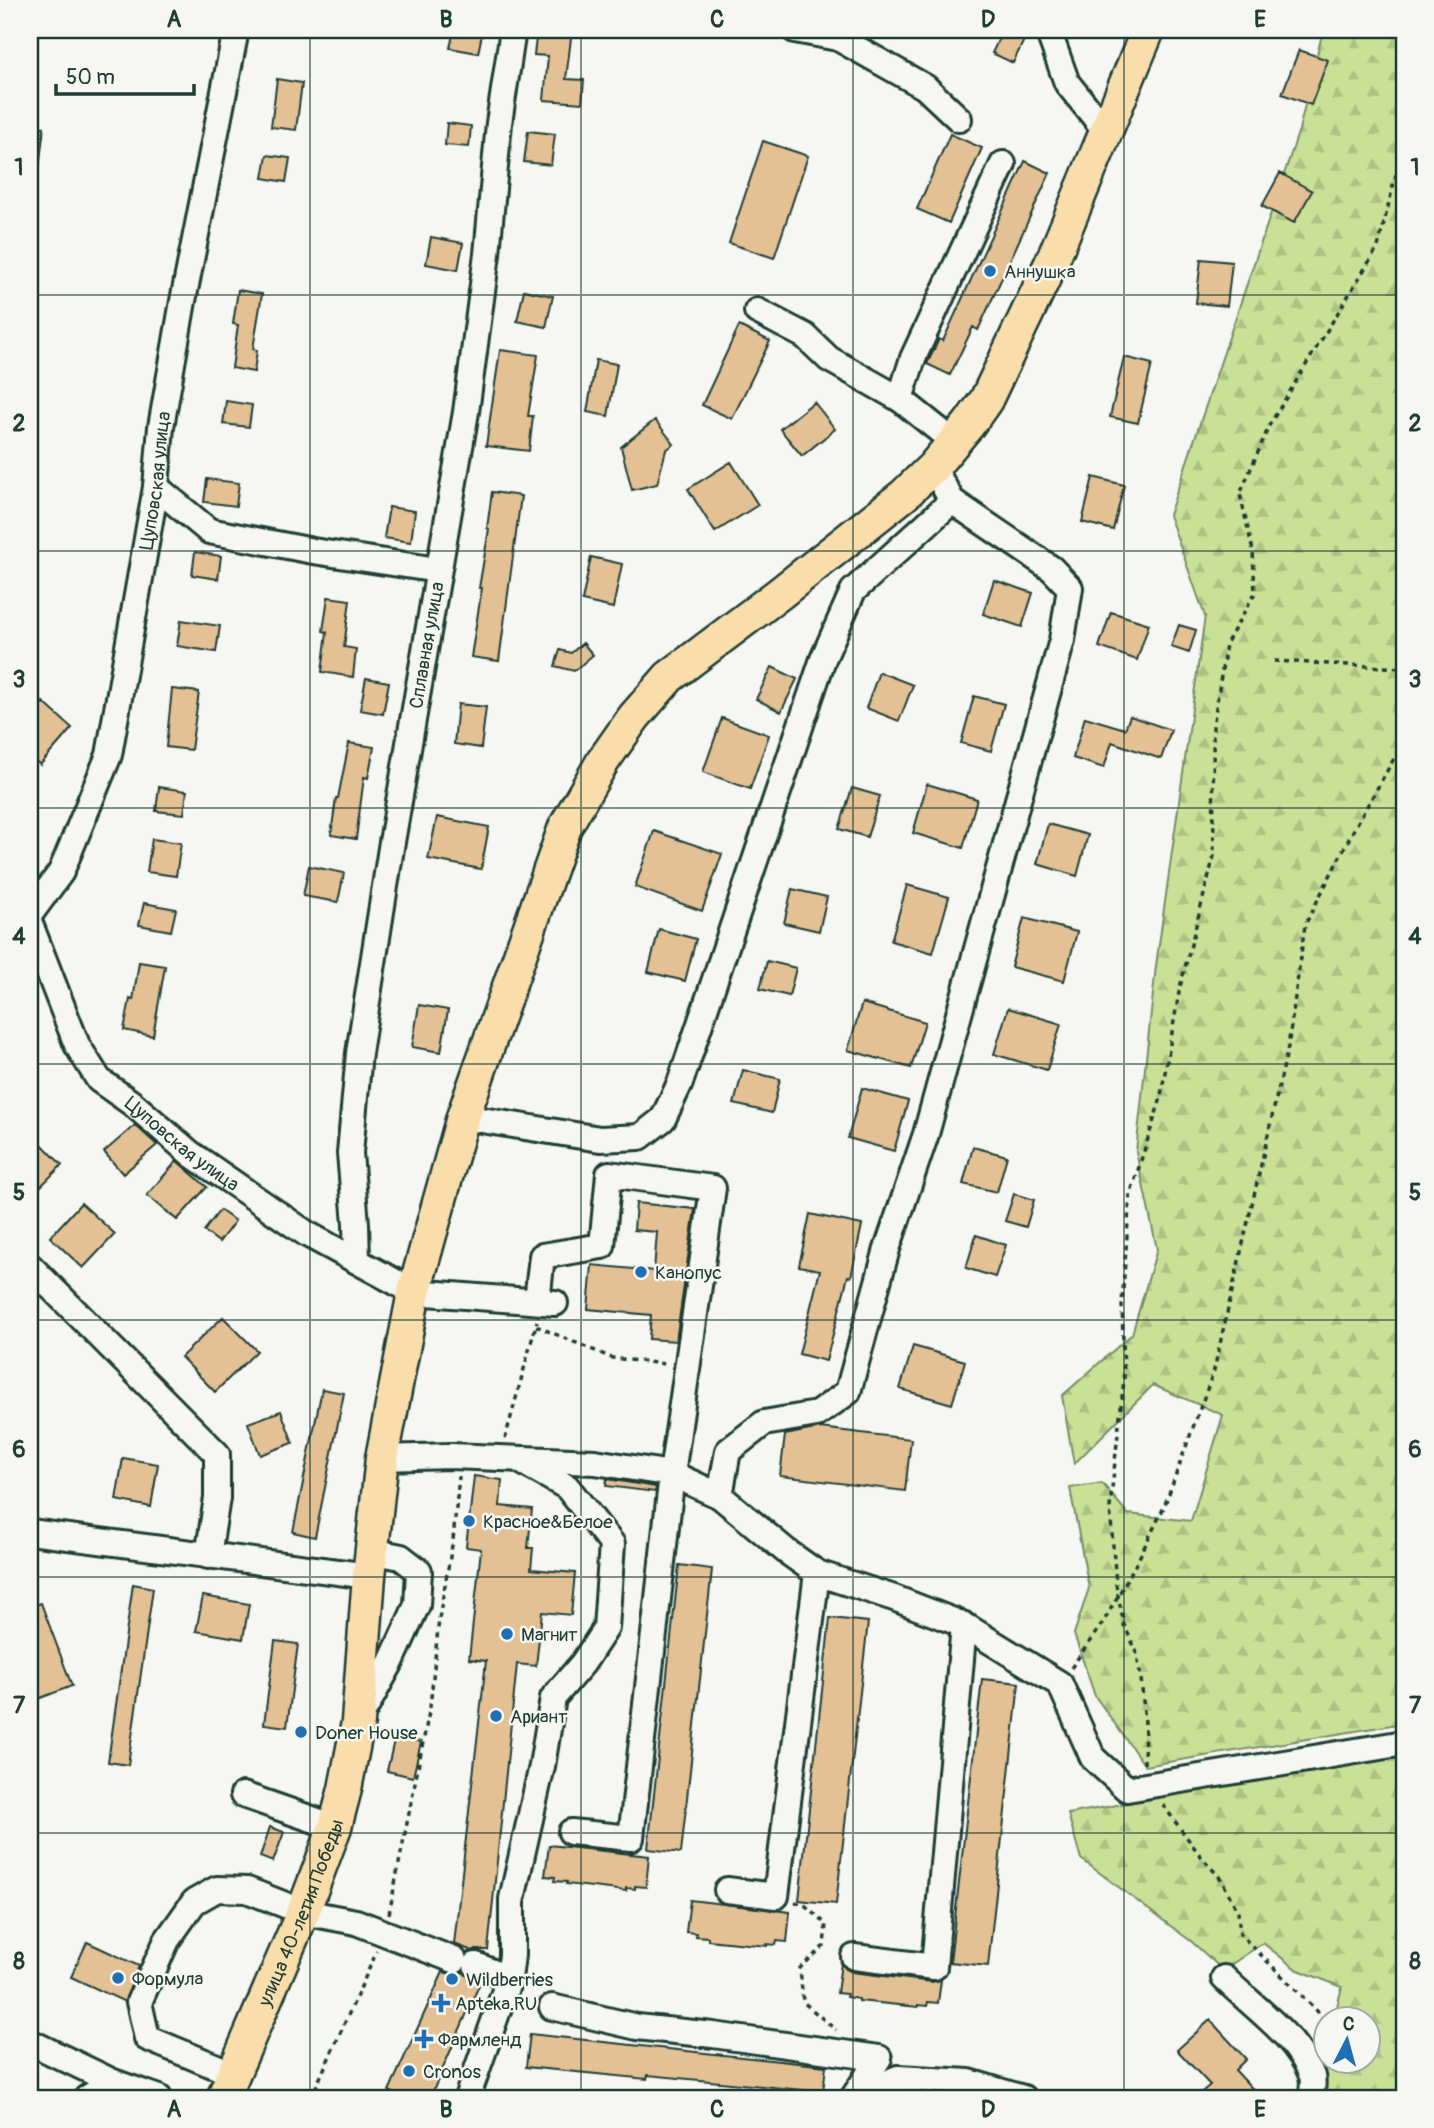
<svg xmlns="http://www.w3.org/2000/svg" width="1434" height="2128" font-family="Pangolin,sans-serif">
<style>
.forest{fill:url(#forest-firs);stroke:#748e65;stroke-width:2}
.building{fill:#e3c195;stroke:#1f3d34;stroke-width:2}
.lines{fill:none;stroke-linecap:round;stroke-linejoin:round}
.minor-casing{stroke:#1f3d34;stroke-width:30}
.major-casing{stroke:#1f3d34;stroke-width:37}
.path{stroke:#1f3d34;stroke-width:3.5;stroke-dasharray:5 5;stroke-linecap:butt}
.minor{stroke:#f6f6f2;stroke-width:24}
.major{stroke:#f9deab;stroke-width:32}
.grid{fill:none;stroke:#1f3d34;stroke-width:2;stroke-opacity:0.55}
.poi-dot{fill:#1f6fb2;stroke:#f6f6f2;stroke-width:2.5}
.labels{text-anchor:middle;stroke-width:5;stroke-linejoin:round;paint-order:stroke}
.poi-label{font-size:19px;fill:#1f3d34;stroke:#f6f6f2;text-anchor:start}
.street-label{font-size:19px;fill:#1f3d34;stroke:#f6f6f2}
.neatline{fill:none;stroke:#1f3d34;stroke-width:2.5}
.grid-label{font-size:23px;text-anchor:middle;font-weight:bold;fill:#1f3d34}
</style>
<defs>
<pattern id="forest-firs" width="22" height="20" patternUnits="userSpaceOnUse" patternTransform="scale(1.75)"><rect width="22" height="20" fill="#c9e096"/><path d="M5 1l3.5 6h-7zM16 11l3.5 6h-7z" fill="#acc182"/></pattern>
</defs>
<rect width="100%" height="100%" fill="#f6f6f2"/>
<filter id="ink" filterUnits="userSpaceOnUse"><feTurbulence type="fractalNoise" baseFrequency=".0143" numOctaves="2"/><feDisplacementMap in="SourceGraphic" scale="14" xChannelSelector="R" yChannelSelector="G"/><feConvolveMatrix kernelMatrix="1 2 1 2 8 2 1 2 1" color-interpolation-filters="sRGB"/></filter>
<g filter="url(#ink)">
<!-- forest -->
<path class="forest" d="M1323,30H1404V1723L1145,1766L1095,1696L1074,1634L1089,1588L1070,1488L1102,1483L1128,1514L1191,1521L1223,1415L1153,1385L1074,1464L1062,1396L1132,1334L1157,1249L1136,1152L1156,966L1205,616L1169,515L1299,130Z
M1404,1752V2098H1321L1320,2073L1325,2051L1326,2062H1368V2020L1334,2019L1342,1987L1296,1969L1263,1943L1223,1970L1192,1942L1081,1859L1068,1814Z"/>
<!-- building -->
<path class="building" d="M454,30H483L478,53L450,48Z
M537,30H572L566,79L584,80L582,103L544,100L548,56L534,55Z
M1003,30H1013L1026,36L1013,63L992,53Z
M1299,50L1328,60L1311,105L1282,94Z
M277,79L302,83L296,130L271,127Z
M447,123L471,126L469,147L445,145Z
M30,126L44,127L39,169L30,168Z
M528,131L555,134L551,165L524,162Z
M950,134L982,148L949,223L917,209Z
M763,141L808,156L774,258L729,243Z
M267,155L290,158L286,182L263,178Z
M1025,161L1050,173L978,330L973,327L950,375L927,364L939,339L943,341Z
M1280,173L1312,191L1294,223L1262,206Z
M431,237L463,243L458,270L426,264Z
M1201,259L1232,262L1227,306L1196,303Z
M238,290L262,294L253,349L257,350L254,372L232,368L238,325L233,324Z
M524,290L553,296L546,327L517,321Z
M739,326L770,341L732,419L702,405Z
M500,350L538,355L528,416H533L529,451L486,446Z
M1124,357L1152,364L1138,423L1110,417Z
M596,360L617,364L608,416L587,412Z
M226,401L252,405L249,427L223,424Z
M814,402L835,429L802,456L780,429Z
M655,420L674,444L666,450L657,484L632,490L621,447Z
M731,462L758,505L715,532L688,489Z
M1093,477L1124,485L1113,530L1082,522Z
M207,479L239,483L236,506L204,502Z
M492,492L521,496L499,661L471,657L482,588H479L489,529L487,528Z
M389,507L415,511L411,542L384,538Z
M195,552L221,556L218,579L192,575Z
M591,557L622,564L613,608L582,601Z
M994,580L1033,593L1022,627L983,614Z
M328,597L350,600L344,647L356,649L353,677L322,672L327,632L323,631Z
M1111,612L1149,624L1137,660L1099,647Z
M181,620L220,626L216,652L177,646Z
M1179,625L1196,630L1189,653L1171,647Z
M583,643L593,655L574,671L555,666L560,650L571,653Z
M772,667L797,679L781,712L756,699Z
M879,672L913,685L899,721L866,708Z
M366,678L389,682L383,714L360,710Z
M172,689L199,692L191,750L166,747Z
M974,696L1004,704L991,751L961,743Z
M43,702L72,728L40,765L30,756V717Z
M458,704L486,707L481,748L454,744Z
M1130,716L1171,730L1161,759L1112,742L1104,768L1073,758L1085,717L1125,729Z
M722,718L769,735L750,789L703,772Z
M349,743L374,747L368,778L364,777L356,839L331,835L336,798H338Z
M927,784L977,799L963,848L913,833Z
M159,787L187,791L184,814L156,811Z
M852,788L880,796L867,837L839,829Z
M437,817L489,827L481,869L428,859Z
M1048,824L1088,835L1077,876L1037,864Z
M654,831L722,854L702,911L635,887Z
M152,839L181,843L176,876L147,872Z
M309,866L344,873L338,902L303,896Z
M907,885L949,897L933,953L891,941Z
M792,889L827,897L819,931L784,923Z
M144,903L176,909L171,931L139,925Z
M1024,918L1077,932L1064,981L1011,967Z
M659,929L696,939L685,981L648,972Z
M767,961L796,968L789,996L760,989Z
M139,962L165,966L153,1036L124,1030L130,999L133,1000Z
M862,1003L925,1022L911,1068L848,1050Z
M419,1005L448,1010L441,1052L412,1047Z
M1008,1008L1061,1024L1047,1070L994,1054Z
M743,1070L780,1079L772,1113L734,1104Z
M862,1088L908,1101L894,1151L848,1138Z
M135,1125L157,1145L123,1174L104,1152Z
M30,1132L62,1165L30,1197Z
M973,1147L1007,1156L997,1192L963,1184Z
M177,1161L207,1187L177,1220L147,1195Z
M1014,1194L1034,1200L1026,1227L1005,1221Z
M81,1203L115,1234L83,1268L50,1237Z
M636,1203L695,1209L676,1341L649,1339L651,1315L588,1309L592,1265L654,1271L657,1232L634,1230Z
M220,1210L235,1221L219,1242L204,1231Z
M810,1214L862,1225L851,1277L848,1276L826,1361L799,1354L820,1270L799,1266Z
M976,1235L1006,1245L995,1277L966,1268Z
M223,1317L257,1351L215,1392L181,1357Z
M913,1346L965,1361L952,1404L900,1389Z
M322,1389L344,1393L315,1537L293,1532Z
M281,1411L293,1443L260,1455L248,1423Z
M820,1428L911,1439L905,1491L780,1476L785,1435Z
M123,1458L158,1464L151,1507L116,1500Z
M474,1476L502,1480L500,1506L532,1509L528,1548H533L531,1569L575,1573L571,1615L542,1612L536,1666L517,1664L488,1950H474L467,1953L470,1950L454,1944L486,1661L469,1659L481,1549L466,1547Z
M607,1479L656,1487L655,1492L606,1486Z
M679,1565L712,1569L681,1853L648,1849Z
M133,1584L153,1588L128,1765L108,1762Z
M203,1596L249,1604L243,1639L196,1631Z
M41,1603L72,1686L30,1702V1607Z
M830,1618L868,1622L836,1904L799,1900Z
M275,1641L298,1644L287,1727L264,1724Z
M982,1679L1019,1683L988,1966L950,1962Z
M395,1736L421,1742L413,1777L387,1771Z
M270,1827L284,1832L273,1862L260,1857Z
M549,1845L649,1856L646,1887L635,1886V1889L626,1888V1891L566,1884L567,1882L554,1881L555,1877L545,1876Z
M690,1900L790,1912L787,1942L777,1941L776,1945L767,1944V1946L708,1940V1937L695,1936L696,1933L686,1932Z
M87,1942L139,1966L125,2002L71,1977Z
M841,1963L846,1969L852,1972L932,1982L941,1980L938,2003L928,2002L927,2006L918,2005V2007L859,2001V1999L846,1997L847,1994L837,1993Z
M443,1972L456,1975L463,1972L470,1978L480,1983L430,2098H404L389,2091Z
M1210,2020L1246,2059L1235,2070L1261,2098H1195L1210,2085L1177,2050Z
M530,2034L826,2066L823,2092L648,2075L647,2079L526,2067Z"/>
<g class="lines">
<defs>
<g id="minor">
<path d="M795,30L838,38L925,87L959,119"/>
<path d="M1048,30L1067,83L1106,131"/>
<path d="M757,311L805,336L829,359L900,399L955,443"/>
<path d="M900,399L913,358L1003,164"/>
<path d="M156,487L209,531L313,551L438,570"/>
<path id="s1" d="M30,914L61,872L109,755L156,487L161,427L183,301L236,30"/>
<path id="s2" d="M30,924L77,1045L99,1080L133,1104L191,1154L307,1234L414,1292L555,1303"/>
<path d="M463,1117L600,1139L640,1137L663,1119L680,1083L823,659L853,591L952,501L933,467"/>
<path id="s3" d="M357,1260L356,1224L350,1153L359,1053L391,848L466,412L487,254L499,123L513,30"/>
<path d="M30,1266L217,1454V1498L208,1556"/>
<path d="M537,1301L542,1256L602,1246L609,1174L713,1188L672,1474L631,1838L571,1832"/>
<path d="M382,1458L451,1456L595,1462L672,1474L720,1496L786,1551L817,1573L894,1598L964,1625L1060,1684L1093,1758L1127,1789L1404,1743"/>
<path d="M720,1496L728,1451L764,1423L817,1414L848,1392L887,1249L926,1134L1062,640L1070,588L1052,569L952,501"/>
<path d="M30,1532L369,1576"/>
<path d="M360,1718L391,1662L417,1605L419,1571L401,1557L372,1551"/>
<path d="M243,1795L335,1827"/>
<path d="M727,1890L776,1896L817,1573"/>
<path d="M854,1957L934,1967L964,1625"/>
<path d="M476,1965L509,1979"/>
<path d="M1224,1978C1253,2007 1298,2037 1312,2076C1314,2083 1312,2092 1311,2098"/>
<path d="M552,2007L637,2027L713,2035L879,2058L853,2098"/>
<path d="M30,2042L113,2082L159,2098"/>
<path d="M234,2074L147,2038L139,2002L167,1940L194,1902L217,1889L247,1890L303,1912L356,1922L454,1960"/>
<path d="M87,2098L113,2082"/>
<path d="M467,2098L509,1979L512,1955V1899L542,1766L553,1698L583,1663L606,1628L612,1544L567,1487L521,1461"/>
<path d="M854,2098L898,2078L969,2082L1023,2098"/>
</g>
<g id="major">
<path id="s4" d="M223,2098L303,1912L335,1827L345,1789L358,1722L369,1576L382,1458L414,1292L463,1117L565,827L603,761L634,717L669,677L779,594L904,495L933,467L969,424L986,400L1053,259L1148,30"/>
</g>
</defs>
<!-- minor casing -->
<use href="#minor" class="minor-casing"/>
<!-- major casing -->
<use href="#major" class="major-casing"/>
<!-- path -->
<path class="path" d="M1274,661L1404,668
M536,1326L612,1358L665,1364
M505,1439L537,1321
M1071,1668L1104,1621L1138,1560L1164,1507L1214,1370L1288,1047L1305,925L1354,829L1404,741
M1144,1764L1145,1723L1141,1678L1136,1650L1124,1625L1116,1585L1110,1507L1124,1379L1122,1303L1130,1195L1160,1101L1180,987L1214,856L1213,727L1226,644L1255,593L1253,551L1240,494L1270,424L1378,247L1404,142
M1163,1805L1199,1854L1221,1879L1238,1912L1240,1934L1325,2019L1326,2024
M795,1902L806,1906L826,1924L824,1946L800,1968L803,2002L836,2030
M389,1914L430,1707L439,1619L453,1540L459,1476
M311,2098L377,1951"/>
<!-- minor -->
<use href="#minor" class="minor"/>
<!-- major -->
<use href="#major" class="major"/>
</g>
</g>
<!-- grid -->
<path class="grid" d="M310,30V2098M581,30V2098M853,30V2098M1124,30V2098M30,295H1404M30,551H1404M30,808H1404M30,1064H1404M30,1320H1404M30,1577H1404M30,1833H1404"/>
<!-- markers -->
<g class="poi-dot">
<circle cx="990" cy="271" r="7"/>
<circle cx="641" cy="1272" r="7"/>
<circle cx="469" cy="1521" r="7"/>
<circle cx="507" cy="1634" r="7"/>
<circle cx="496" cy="1716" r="7"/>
<circle cx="301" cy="1732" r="7"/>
<circle cx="118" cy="1978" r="7"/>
<circle cx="452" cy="1979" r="7"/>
<path d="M437.5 1992.5h7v7h7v7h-7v7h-7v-7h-7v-7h7z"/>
<path d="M420.5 2028.5h7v7h7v7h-7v7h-7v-7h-7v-7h7z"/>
<circle cx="409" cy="2071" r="7"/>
</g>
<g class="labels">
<!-- poi labels -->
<g class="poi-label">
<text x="1004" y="278">Аннушка</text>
<text x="655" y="1279">Канопус</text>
<text x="483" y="1528">Красное&amp;Белое</text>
<text x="521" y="1641">Магнит</text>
<text x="510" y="1723">Ариант</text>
<text x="315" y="1739">Doner House</text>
<text x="132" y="1985">Формула</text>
<text x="466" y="1986">Wildberries</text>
<text x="455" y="2010">Apteka.RU</text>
<text x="438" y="2046">Фармленд</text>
<text x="423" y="2078">Cronos</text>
</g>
<!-- street labels -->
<g class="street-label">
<text dy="7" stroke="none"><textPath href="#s1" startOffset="457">Цуповская улица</textPath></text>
<text dy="7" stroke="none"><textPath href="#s3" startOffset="621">Сплавная улица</textPath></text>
<text dy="7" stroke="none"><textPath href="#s2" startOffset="276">Цуповская улица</textPath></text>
<text dy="7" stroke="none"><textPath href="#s4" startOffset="201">улица 40-летия Победы</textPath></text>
</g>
</g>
<!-- margin -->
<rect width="1434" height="2128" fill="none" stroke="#f6f6f2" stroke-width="77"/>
<!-- north arrow -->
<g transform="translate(1347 2040) rotate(6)"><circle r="33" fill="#f6f6f2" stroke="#a0aca6" stroke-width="2"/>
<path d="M0-5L12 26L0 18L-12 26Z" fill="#1f6fb2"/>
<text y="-10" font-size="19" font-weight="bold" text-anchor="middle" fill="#1f3d34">С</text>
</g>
<!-- scale -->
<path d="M56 84v10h138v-10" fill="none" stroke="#1f3d34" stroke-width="3.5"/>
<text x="66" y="84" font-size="21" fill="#1f3d34" stroke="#f6f6f2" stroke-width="5" paint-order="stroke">50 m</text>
<rect x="38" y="38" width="1358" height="2052" class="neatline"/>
<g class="grid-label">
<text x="174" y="27">A</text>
<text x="446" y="27">B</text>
<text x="717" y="27">C</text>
<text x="988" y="27">D</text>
<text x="1260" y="27">E</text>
<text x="19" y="175">1</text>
<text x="1415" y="175">1</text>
<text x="19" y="431">2</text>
<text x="1415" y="431">2</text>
<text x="19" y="687">3</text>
<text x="1415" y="687">3</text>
<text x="19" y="944">4</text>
<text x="1415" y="944">4</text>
<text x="19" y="1200">5</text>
<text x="1415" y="1200">5</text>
<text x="19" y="1457">6</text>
<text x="1415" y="1457">6</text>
<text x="19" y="1713">7</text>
<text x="1415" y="1713">7</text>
<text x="19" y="1969">8</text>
<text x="1415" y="1969">8</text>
<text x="174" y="2117">A</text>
<text x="446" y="2117">B</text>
<text x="717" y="2117">C</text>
<text x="988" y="2117">D</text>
<text x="1260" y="2117">E</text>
</g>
</svg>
